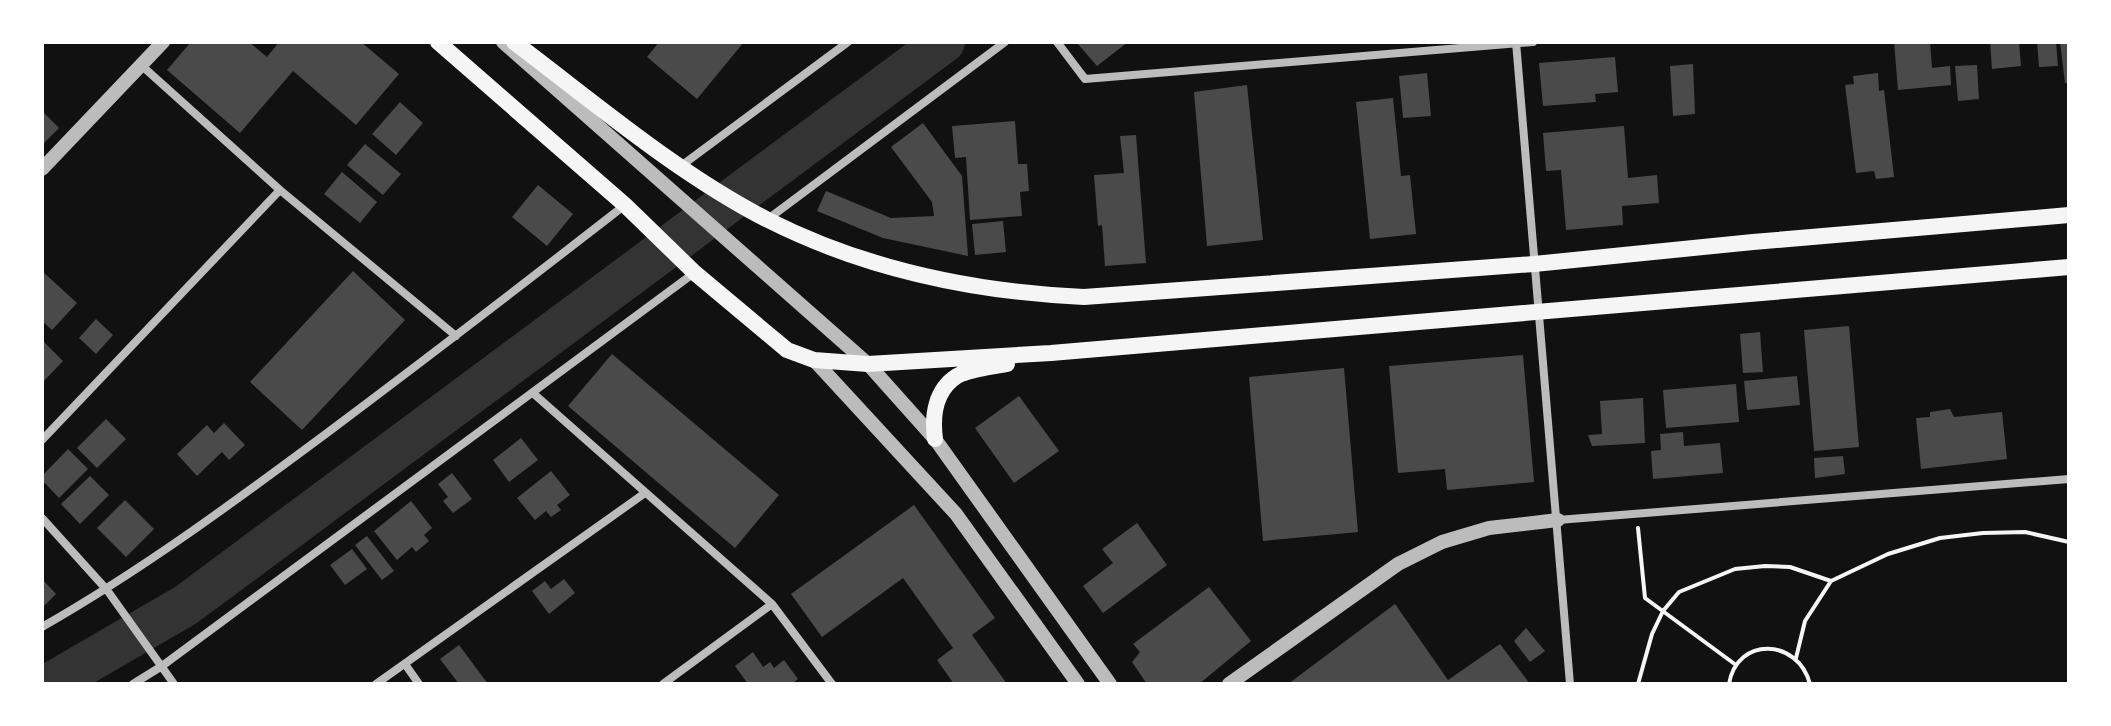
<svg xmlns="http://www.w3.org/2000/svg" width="2111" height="726" font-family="'IBM Plex Sans',sans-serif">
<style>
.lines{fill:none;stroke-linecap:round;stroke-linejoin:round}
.river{stroke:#333;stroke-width:42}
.building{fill:#4a4a4a}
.path{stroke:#f5f5f5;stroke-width:4}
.minor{stroke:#bcbcbc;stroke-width:8}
.tertiary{stroke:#bcbcbc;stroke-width:14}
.secondary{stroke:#f5f5f5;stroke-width:16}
</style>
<rect width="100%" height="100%" fill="#111"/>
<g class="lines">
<!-- river -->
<path class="river" d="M50,684L186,605L944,42"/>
</g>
<!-- building -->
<path class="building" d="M191,42H249L267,57L279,42H361L399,74L356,125L293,71L240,133L167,70Z
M659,42H744L697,99L647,57Z
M1076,42H1128L1097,66Z
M1894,42H1930L1932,68L1950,66L1951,85L1898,90Z
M1990,42H2019L2021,66L1992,69Z
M2037,42H2056L2058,66L2039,67Z
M2060,42H2069V83H2065Z
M1615,57L1618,92L1595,94L1596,102L1543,106L1539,63Z
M1693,64L1695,114L1673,116L1670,66Z
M1977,65L1979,99L1958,101L1955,66Z
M1427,73L1431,116L1403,118L1399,76Z
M1878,73L1879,91L1884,90L1894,177L1876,179L1874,171L1856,173L1845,85L1854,84L1853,76Z
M1247,85L1263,240L1207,246L1194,92Z
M1393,98L1401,176L1410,175L1416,234L1370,239L1356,102Z
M400,102L423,123L396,155L372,134Z
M42,111L59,128L42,145Z
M1015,121L1018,164H1027L1029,191L1020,192L1022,216L970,220L966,157L955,158L952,126Z
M923,123L962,176L968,256L883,238L817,211L826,191L891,218L934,216L932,202L891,147Z
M1624,126L1628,178L1657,175L1659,203L1622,206L1623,225L1566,230L1561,170L1546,171L1543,133Z
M1136,135L1146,263L1105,266L1102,225L1098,226L1094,175L1124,173L1120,136Z
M365,144L401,174L383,195L347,165Z
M342,172L377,202L360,223L324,194Z
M538,185L573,214L547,246L512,217Z
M1003,221L1006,252L975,255L972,224Z
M42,271L77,303L52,330L42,321Z
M353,271L405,320L302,430L250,382Z
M96,319L113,335L96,354L79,338Z
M1849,326L1859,447L1814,451L1804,330Z
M1760,332L1763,372L1743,373L1740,334Z
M42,340L63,361L42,383Z
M612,354L779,495L735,548L568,406Z
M1523,355L1534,482L1447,490L1445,469L1398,473L1389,366Z
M1344,368L1358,532L1263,541L1249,377Z
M1797,376L1800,405L1747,410L1744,381Z
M1736,384L1739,422L1666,428L1663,390Z
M1019,396L1059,451L1014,483L975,428Z
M1643,398L1645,443L1592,446L1588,435L1602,434L1600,401Z
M1950,409L1954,417L2002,412L2007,459L1921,469L1916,418L1930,417V412Z
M106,419L126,439L97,468L77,448Z
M224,423L245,445L229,460L222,452L197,476L177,454L207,425L214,433Z
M1683,432L1684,446L1720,443L1723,473L1653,479L1651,451L1661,450L1660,434Z
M521,438L538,460L509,482L493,460Z
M68,449L88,469L59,498L42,480V476Z
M1843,456L1845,474L1815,478L1814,458Z
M551,471L570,495L557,505L561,510L551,517L546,511L535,520L517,498Z
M452,473L472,499L453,513L443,501L448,497L438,484Z
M90,476L109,495L80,524L61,504Z
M125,500L154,529L126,557L97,528Z
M411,501L432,528L424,535L429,541L416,552L412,547L397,560L374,531Z
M914,505L995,618L972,635L1007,684H954L937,660L953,648L903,578L822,637L791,594Z
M1137,523L1167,565L1103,613L1083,586L1113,563L1102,549Z
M367,536L394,571L382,580L355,545Z
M352,549L367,569L345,585L330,565Z
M42,579L56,594L42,608Z
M564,579L575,593L549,614L532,591L545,581L551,589Z
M1209,587L1251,641L1199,684H1147L1132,662L1140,652L1133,644Z
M1395,604L1448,680L1500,644L1530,684H1288Z
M1526,628L1545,651L1530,662L1514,641Z
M459,645L488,684H459L440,659Z
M753,652L763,667L770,662L774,668L784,660L798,679L791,684H748L735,666Z"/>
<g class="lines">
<!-- path -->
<path class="path" d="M1638,528L1645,598L1736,665
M1796,658L1805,621L1831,581L1888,554L1940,538L1983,533L2025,532L2069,542
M1638,684L1652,634L1663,611L1679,592L1735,569L1765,566L1790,567L1831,581
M1729,684C1737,636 1798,638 1810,684"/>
<!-- minor -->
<path class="minor" d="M1057,42L1085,79L1533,42
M1516,42L1570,684
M141,65L280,190L456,336
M681,166L848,42
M768,219L1005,42
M534,394L772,604L832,684
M42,440L280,190
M42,518L107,590L174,684
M1558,520L2069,479
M42,627C142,570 234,502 327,433C427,358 526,282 625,205
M405,664L419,684
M133,684L162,666L694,273
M376,684L645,493
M663,684L772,604"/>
<!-- tertiary -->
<path class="tertiary" d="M503,42L868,364L935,439L1110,684
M42,169L163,42
M814,360L956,514L1078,684
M1229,684L1398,564L1442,542L1489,528L1558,520"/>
<!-- secondary -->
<path class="secondary" d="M438,42L625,205L695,273L787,350L814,360L868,364L1051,353L2069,267
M514,42C595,103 678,174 768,220C867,270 974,292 1084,297L1534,264L1753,242L2069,215
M935,439C932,416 935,390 957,376C970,369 992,367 1007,364"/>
</g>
<!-- border -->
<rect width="2111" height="726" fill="none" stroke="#ffffff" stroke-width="88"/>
</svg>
